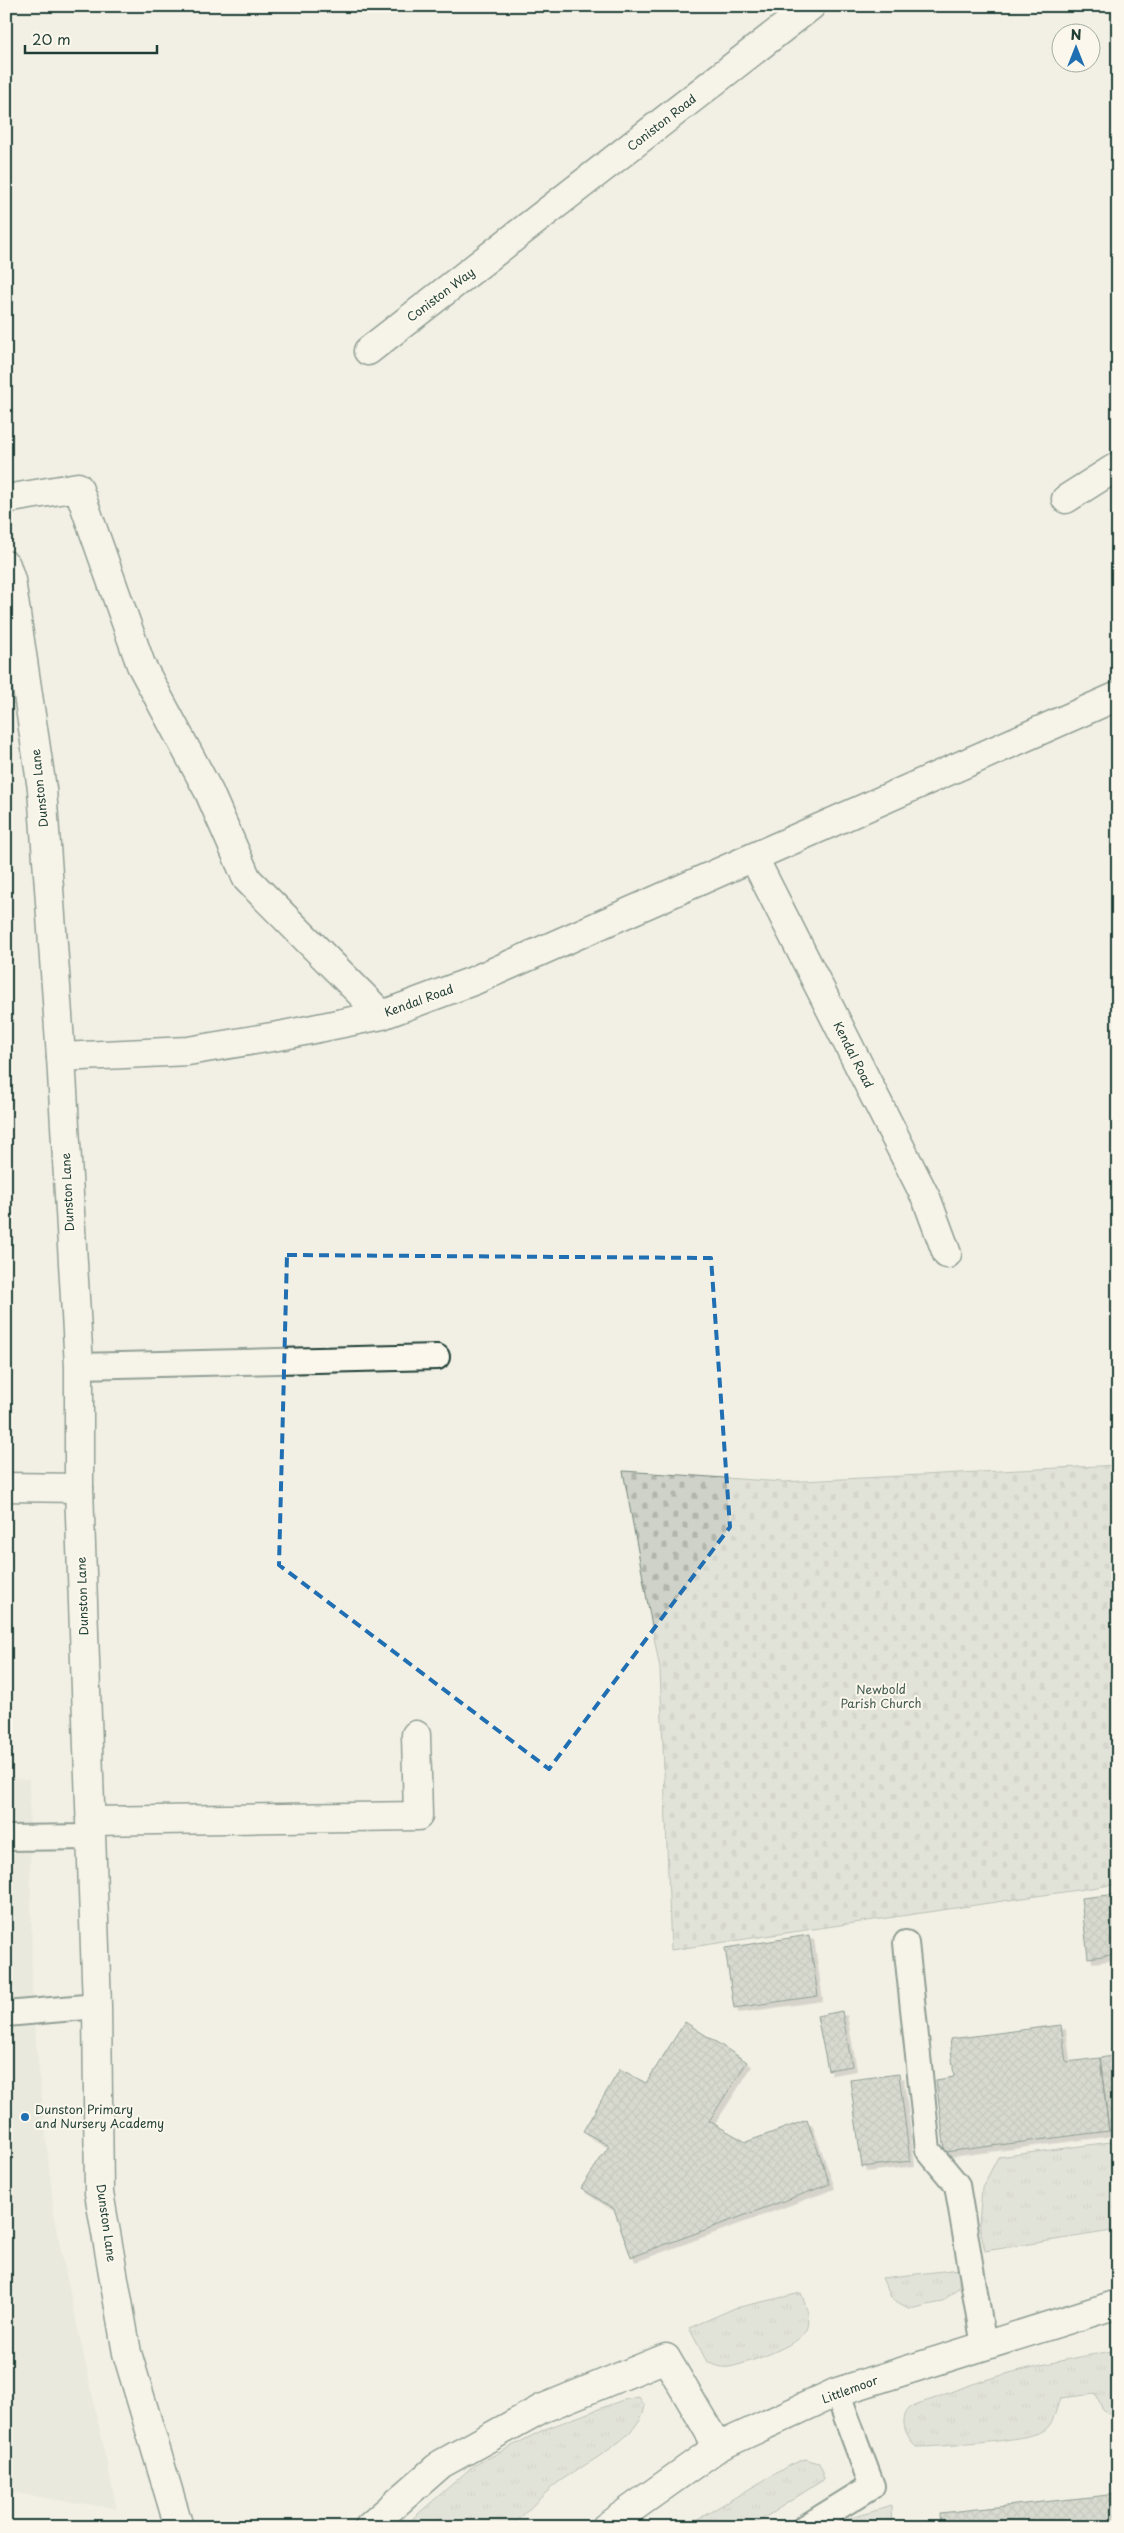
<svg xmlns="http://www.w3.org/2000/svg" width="1124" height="2533" font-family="'Playpen Sans',sans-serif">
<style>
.built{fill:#e0e1d6}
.grass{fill:url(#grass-tufts);stroke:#77887e}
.cemetery{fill:url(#cemetery-stones);stroke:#77887e}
.building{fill:url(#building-cross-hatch);stroke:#1f3d34;filter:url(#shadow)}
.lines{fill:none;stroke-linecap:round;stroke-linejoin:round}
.lane-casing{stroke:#1f3d34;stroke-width:28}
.street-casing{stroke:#1f3d34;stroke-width:31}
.secondary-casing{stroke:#1f3d34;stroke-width:31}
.lane{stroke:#fbf7ec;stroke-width:24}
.street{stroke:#fbf7ec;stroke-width:28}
.secondary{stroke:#fbf7ec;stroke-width:28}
.marked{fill:none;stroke:#1f6fb2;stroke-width:4;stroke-dasharray:10 6;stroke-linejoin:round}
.poi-dot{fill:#1f6fb2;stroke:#fbf7ec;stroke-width:2}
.labels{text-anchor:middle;stroke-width:4;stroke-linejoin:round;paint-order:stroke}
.street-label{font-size:12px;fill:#1f3d34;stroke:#fbf7ec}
.park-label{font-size:12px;fill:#425b52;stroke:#fbf7ec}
.poi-label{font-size:12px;fill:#1f3d34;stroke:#fbf7ec;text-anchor:start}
</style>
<defs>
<pattern id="grass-tufts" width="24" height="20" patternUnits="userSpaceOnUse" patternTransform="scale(1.25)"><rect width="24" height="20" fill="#cfd2c8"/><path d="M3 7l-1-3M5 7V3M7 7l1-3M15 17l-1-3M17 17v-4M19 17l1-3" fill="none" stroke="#b1b5ac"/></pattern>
<pattern id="cemetery-stones" width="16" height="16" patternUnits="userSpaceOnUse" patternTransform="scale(1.25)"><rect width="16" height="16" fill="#cfd2c8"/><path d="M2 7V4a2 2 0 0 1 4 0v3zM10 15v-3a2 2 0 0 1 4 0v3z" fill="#b1b5ac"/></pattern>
<pattern id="building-cross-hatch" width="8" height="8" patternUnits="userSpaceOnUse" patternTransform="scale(1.25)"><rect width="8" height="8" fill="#b7beb3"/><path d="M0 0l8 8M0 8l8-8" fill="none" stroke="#949c92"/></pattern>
<filter id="shadow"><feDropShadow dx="4.5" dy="4.5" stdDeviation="0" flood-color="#0004"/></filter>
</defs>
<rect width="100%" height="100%" fill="#f2f0e5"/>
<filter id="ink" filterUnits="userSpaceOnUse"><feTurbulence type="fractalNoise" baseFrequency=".02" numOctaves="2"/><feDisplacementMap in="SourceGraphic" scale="10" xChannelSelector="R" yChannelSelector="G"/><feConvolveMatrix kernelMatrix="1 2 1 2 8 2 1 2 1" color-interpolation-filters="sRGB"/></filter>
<g filter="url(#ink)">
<!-- built -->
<path class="built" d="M6,1778L29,1779L33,2013L55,2222L117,2509L6,2492Z"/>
<!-- grass -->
<path class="grass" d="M1118,2141V2230L985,2251L979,2224L982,2188L998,2157Z
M960,2269L959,2287L942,2302L910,2309L892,2299L882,2278Z
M801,2293C805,2304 812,2318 807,2330C800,2345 746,2364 729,2367C721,2368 714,2365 707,2362L689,2328L735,2308Z
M1118,2350V2421L1103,2410L1096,2394L1060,2398C1056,2409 1054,2425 1043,2431C1027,2441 938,2447 916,2447C907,2437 898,2421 909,2409C914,2404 927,2401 933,2399C992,2374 1055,2361 1118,2350Z
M639,2397L645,2406C640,2439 581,2465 556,2484C540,2497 526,2513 511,2527H403L473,2466L545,2429L623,2400Z
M805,2459L819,2463L823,2472V2480L750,2527H685L788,2466Z
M891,2506L892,2527H835L848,2519Z"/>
<!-- cemetery -->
<path class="cemetery" d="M1118,1465V1884L671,1950L660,1669L623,1471L783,1482Z"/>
<!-- building -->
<path class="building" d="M1118,1894V1954L1088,1958L1081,1898Z
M809,1935L818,1996L734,2008L725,1948Z
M842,2011L852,2066L828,2070L817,2016Z
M685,2022L747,2062L709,2121L746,2142L807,2120L830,2184L631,2257L614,2209L581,2188L609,2146L583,2131L620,2069L646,2083Z
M1061,2025L1066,2062L1100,2058L1109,2131L945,2152L936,2080L954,2077L950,2039Z
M1118,2055V2130L1109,2131L1100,2058Z
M899,2074L910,2161L862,2167L850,2080Z
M1118,2494V2527H941L940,2513Z"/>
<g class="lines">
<defs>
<path id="lane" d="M79,1366L437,1357
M6,1838L92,1837
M906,1943L928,2150L957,2185L984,2346
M6,2014L97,2006
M806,2527L872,2486L837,2392"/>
<path id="street" d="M368,351L811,6
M6,499L78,487L141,665L209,792L247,879L382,1015
M1066,499L1118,466
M754,858L927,1200L947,1254
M61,1057L188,1051L284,1035L382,1015L473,981L1118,696
M6,1487L79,1488
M90,1821L418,1816L416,1735
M369,2527L441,2464L541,2409L666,2358L718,2447"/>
<path id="secondary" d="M6,565L11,580L42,789L61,1057L79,1366V1488L97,2006L99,2193L127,2353L179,2527
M606,2527L718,2447L837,2392L1118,2304"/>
</defs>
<!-- lane casing -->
<use href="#lane" class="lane-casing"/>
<!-- street casing -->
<use href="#street" class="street-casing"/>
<!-- secondary casing -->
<use href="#secondary" class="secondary-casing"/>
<!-- lane -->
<use href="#lane" class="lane"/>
<!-- street -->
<use href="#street" class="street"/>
<!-- secondary -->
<use href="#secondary" class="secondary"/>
</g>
</g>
<!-- marked area -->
<path d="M0 0H1124V2533H0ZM287,1255L711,1258L730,1527L549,1769L279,1565Z" fill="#f2f0e5" fill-opacity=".55" fill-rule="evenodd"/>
<path class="marked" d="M287,1255L711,1258L730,1527L549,1769L279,1565Z"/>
<!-- markers -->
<circle class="poi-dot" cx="25" cy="2117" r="5"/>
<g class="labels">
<!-- street labels -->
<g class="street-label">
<text transform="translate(662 123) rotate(-38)" y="4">Coniston Road</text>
<text transform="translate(441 295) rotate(-37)" y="4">Coniston Way</text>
<text transform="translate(40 788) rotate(-96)" y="4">Dunston Lane</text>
<text transform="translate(419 1001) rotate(-20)" y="4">Kendal Road</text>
<text transform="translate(853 1055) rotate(63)" y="4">Kendal Road</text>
<text transform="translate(68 1192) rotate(-93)" y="4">Dunston Lane</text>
<text transform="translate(83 1596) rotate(-92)" y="4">Dunston Lane</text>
<text transform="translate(106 2223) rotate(82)" y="4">Dunston Lane</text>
<text transform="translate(850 2390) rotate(-20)" y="4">Littlemoor</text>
</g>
<!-- park labels -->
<g class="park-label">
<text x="881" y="1694">Newbold<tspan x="881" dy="14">Parish Church</tspan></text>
</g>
<!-- poi labels -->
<g class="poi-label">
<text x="35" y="2114">Dunston Primary<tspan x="35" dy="14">and Nursery Academy</tspan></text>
</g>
</g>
<!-- margin -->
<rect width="1124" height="2533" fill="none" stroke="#fbf7ec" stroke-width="25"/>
<rect x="12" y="12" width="1099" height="2508" fill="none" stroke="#1f3d34" stroke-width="2" filter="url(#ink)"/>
<!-- north arrow -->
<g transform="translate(1076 48)"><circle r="24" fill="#fbf7ec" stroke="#a3ada2"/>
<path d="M0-4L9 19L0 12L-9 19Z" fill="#1f6fb2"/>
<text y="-8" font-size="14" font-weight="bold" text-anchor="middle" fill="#1f3d34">N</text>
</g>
<!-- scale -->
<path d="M25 45v8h132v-8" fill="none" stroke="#1f3d34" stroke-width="2.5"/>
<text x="32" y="45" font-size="15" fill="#1f3d34" stroke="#fbf7ec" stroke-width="4" paint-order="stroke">20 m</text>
</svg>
